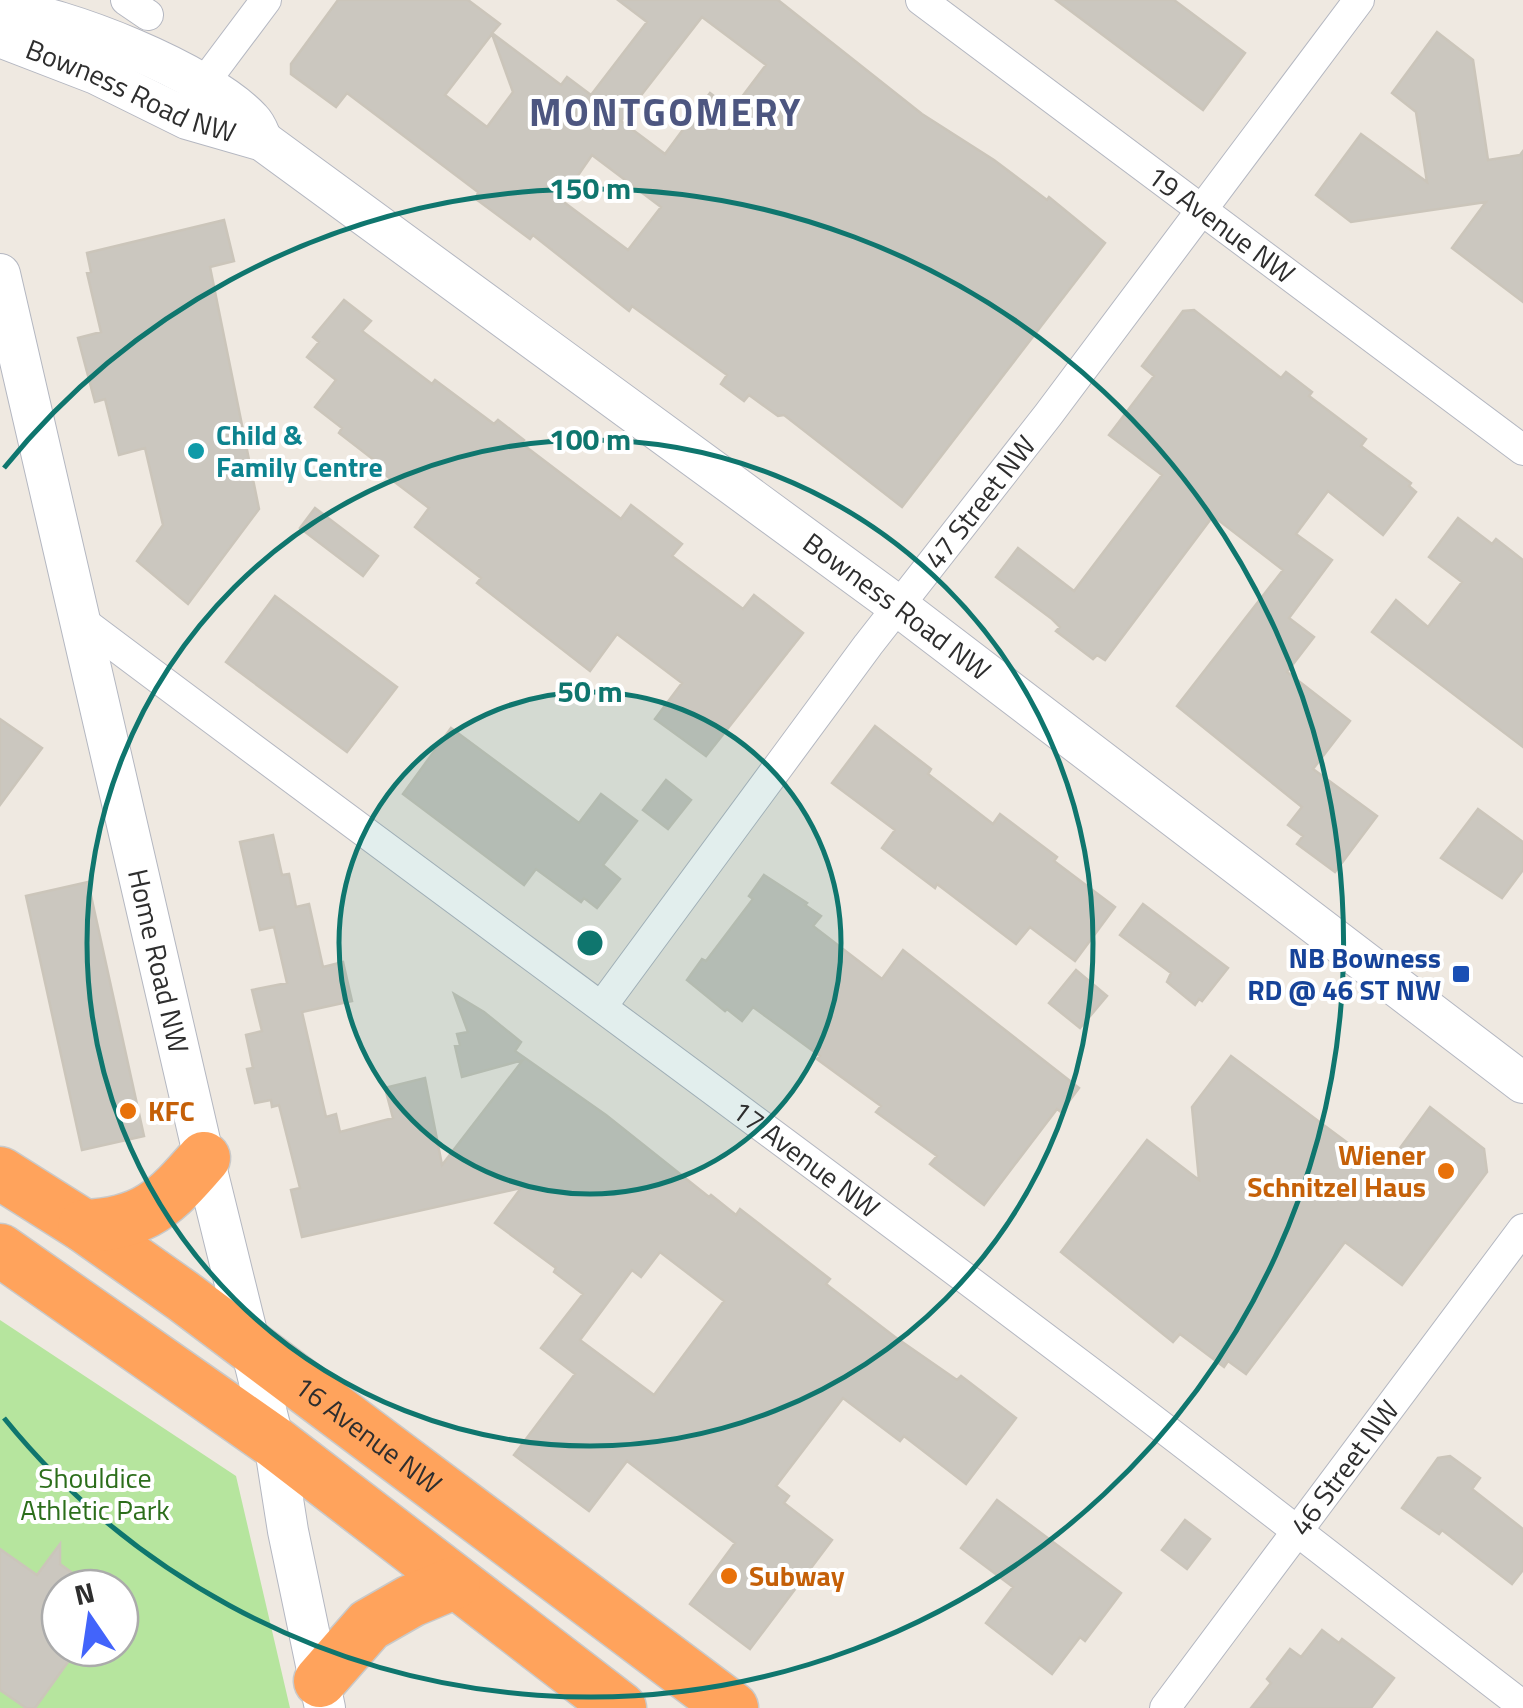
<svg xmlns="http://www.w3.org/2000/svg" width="1523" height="1708" font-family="'Titillium Web',sans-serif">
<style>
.green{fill:#b6e59e;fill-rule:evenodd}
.building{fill:#cbc7bf;stroke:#cbc5ba;stroke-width:2.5;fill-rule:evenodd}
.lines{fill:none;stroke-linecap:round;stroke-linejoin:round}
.street-casing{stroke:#b4b7c1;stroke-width:32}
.secondary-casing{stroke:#b4b7c1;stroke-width:42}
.highway-casing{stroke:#c9c9c9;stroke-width:55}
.street{stroke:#fff;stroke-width:30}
.secondary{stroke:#fff;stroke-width:40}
.highway{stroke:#ffa35c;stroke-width:52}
.ring{fill:none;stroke:#0f766e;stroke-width:5}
.culture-dot{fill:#0f9aa8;stroke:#fff;stroke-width:4}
.transit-dot{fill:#1a4fb4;stroke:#fff;stroke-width:4}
.food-dot{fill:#e8710a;stroke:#fff;stroke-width:4}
.labels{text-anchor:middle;stroke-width:8;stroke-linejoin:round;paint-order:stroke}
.street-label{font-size:28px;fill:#2e2e2e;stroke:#fff}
.culture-label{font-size:28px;font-weight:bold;fill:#0d838f;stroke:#fff;text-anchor:start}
.transit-label{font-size:28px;font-weight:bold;fill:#164399;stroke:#fff;text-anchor:end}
.food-label{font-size:28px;font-weight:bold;fill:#c56008;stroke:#fff;text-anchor:start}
.park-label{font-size:28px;fill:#2c6e1b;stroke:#fff}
.district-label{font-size:38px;font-weight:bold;letter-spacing:2.5px;fill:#4d5680;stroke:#fff}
.centre{fill:#0f766e;stroke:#fff;stroke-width:5}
.ring-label{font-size:30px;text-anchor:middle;font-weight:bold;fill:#0f766e;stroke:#fff;stroke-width:8;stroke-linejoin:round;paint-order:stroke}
</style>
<rect width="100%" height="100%" fill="#efe9e1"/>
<!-- green -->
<path class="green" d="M0,1320L236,1476L290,1708H0ZM60,1588H120V1648H60Z"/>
<!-- building -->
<path class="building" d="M338,0H468L500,24L492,33L561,85L567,77L591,95L647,22L618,0H778L922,114L994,160L1047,200L1049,197L1105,243L902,507L784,415L778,416L749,395L744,401L721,384L727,375L632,306L629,311L533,235L530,239L476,199L478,192L347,93L336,107L291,74V64ZM702,17L766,65L732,110L710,93L665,154L621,121ZM492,34L513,92L487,127L445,95ZM592,155L661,207L628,250L561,200Z
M1056,0H1174L1245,53L1203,110Z
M1437,32L1473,60L1488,160L1520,155L1523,151V302L1452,248L1486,202L1351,222L1316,195L1361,134L1427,182L1416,112L1392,93Z
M224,220L234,261L210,267L259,509L188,604L137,561L163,525L145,448L119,455L105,399L95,402L78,338L101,332L87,273L91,272L87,253Z
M344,300L371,321L362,331L432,384L435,380L494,424L498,420L524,440L521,443L621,519L631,505L682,544L672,556L743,609L754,595L803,633L706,756L655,719L682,683L617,634L590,671L477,583L481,578L415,527L429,508L371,464L374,460L339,433L342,428L315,407L336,380L307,357L319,342L313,337Z
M1194,310L1281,378L1286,372L1312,392L1309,396L1366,439L1361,446L1411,483L1409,486L1416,492L1383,535L1328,491L1296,534L1332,560L1289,618L1314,637L1287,672L1350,721L1313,769L1377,816L1335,872L1297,844L1303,836L1288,825L1302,807L1177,706L1283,570L1213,516L1105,660L1097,655L1093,659L1056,631L1060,627L1052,619L996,577L1018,548L1074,591L1162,475L1109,435L1154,376L1142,366L1183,311Z
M315,508L378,556L363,576L300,528Z
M1458,518L1492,544L1496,539L1523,560V747L1372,632L1396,600L1428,627L1462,582L1429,557Z
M275,596L397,687L347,752L226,662Z
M0,719L42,748L0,805Z
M875,726L931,769L928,774L993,824L1000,814L1057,857L1054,861L1115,907L1075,961L1030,927L1016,944L937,884L935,888L882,848L895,830L832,783Z
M451,728L579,823L601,794L637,821L603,865L620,879L597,908L584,898L581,902L536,869L524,885L403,794Z
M666,780L691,800L668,829L643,810Z
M1478,809L1523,842V870L1502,898L1441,858Z
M273,835L282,875L289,874L296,907L309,904L323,967L343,962L352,1001L302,1012L326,1117L336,1114L340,1132L393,1118L385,1088L425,1078L442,1165L523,1060L462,1077L455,1046L460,1045L457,1034L468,1032L454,994L484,1012L521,1042L515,1051L606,1115L709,1197L711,1195L736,1215L740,1209L830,1279L826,1284L895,1337L957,1380L961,1376L1016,1418L966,1484L904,1436L900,1441L843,1398L776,1486L789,1496L784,1503L832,1540L750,1649L690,1604L735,1543L627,1461L589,1511L514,1455L575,1374L541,1348L583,1294L554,1272L556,1268L495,1223L521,1188L302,1237L291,1190L300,1188L279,1105L272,1107L271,1100L255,1103L247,1069L253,1068L246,1035L262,1031L252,990L287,983L274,927L260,930L240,842ZM660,1252L724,1301L654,1395L580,1340L632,1270L641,1277Z
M764,875L807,903L805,905L821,916L813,926L882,979L903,950L1079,1088L1061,1112L1057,1109L984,1205L930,1164L937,1156L876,1112L881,1106L817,1059L820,1056L753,1007L742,1021L727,1009L725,1011L687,980L702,959L706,961L753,899L749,896Z
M88,882L144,1136L82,1150L26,896Z
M1143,904L1228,968L1202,1001L1199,999L1195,1005L1167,982L1171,973L1120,935Z
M1076,970L1107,996L1080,1028L1049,1003Z
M1231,1056L1384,1170L1430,1107L1484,1149L1487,1172L1402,1285L1345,1242L1246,1374L1228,1361L1224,1367L1180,1334L1173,1342L1061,1252L1147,1140L1199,1180L1192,1107Z
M1450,1456L1480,1478L1472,1489L1523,1529V1570L1512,1584L1442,1530L1439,1534L1402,1508L1438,1458Z
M997,1500L1121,1593L1085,1641L1080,1637L1052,1674L986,1623L1013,1587L961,1548Z
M1185,1520L1210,1539L1187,1569L1162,1550Z
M60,1544V1564L93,1588H60V1648H78L35,1708H26L0,1690V1549L37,1575Z
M1322,1630L1339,1643L1342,1639L1394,1678L1371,1708H1251L1271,1683L1267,1679L1290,1649L1301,1657Z"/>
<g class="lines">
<defs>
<g id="street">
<path d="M126,0L148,15"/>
<path id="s1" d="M921,0L1523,450"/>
<path d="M203,84L266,0"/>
<path id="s2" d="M82,621C413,870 748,1113 1078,1363C1228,1476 1375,1592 1523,1706"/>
<path id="s3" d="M602,1006L868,645L1048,415L1359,0"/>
<path id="s4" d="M1165,1708L1523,1229"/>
</g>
<g id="secondary">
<path d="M0,9C64,15 208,73 251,120C257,126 259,133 262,140"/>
<path id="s5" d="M0,37L96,74L187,119L263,141L898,606L1523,1083"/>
<path id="s6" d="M0,274L204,1158L274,1442L288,1531L325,1708"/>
</g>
<g id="highway">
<path id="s7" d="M0,1173L84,1226L183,1296L732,1708"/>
<path d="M84,1226C145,1224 166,1202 204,1158"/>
<path d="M0,1250L274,1442L620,1708"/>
<path d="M320,1681L369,1625L411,1601L454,1583"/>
</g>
</defs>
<!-- street casing -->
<use href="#street" class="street-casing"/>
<!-- secondary casing -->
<use href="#secondary" class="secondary-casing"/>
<!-- highway casing -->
<use href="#highway" class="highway-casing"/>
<!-- street -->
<use href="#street" class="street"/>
<!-- secondary -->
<use href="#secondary" class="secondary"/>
<!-- highway -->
<use href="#highway" class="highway"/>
</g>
<!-- distance rings -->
<circle cx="590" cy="943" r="251" fill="#0f766e" fill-opacity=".12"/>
<g class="ring">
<circle cx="590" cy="943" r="251"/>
<circle cx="590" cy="943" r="503"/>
<path d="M4 468A754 754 0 1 1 4 1418"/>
</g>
<!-- markers -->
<circle class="culture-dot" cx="196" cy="451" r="10"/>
<rect class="transit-dot" x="1451" y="964" width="20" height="20" rx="5"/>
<g class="food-dot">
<circle cx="128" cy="1111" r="10"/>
<circle cx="1446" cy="1171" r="10"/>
<circle cx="729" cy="1576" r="10"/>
</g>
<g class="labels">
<!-- street labels -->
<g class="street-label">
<text dy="10" stroke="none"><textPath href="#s5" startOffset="142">Bowness Road NW</textPath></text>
<text dy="10" stroke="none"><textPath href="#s1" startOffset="375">19 Avenue NW</textPath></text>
<text dy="10" stroke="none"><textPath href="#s3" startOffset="630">47 Street NW</textPath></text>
<text dy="10" stroke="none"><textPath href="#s5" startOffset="1070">Bowness Road NW</textPath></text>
<text dy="10" stroke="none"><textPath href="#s6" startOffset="705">Home Road NW</textPath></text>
<text dy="10" stroke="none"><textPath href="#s2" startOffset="902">17 Avenue NW</textPath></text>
<text dy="10" stroke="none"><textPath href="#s7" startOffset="452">16 Avenue NW</textPath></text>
<text dy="10" stroke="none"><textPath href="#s4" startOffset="300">46 Street NW</textPath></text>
</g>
<!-- culture labels -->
<g class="culture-label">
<text x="216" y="445">Child &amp;<tspan x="216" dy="32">Family Centre</tspan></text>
</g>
<!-- transit labels -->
<g class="transit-label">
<text x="1441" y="968">NB Bowness<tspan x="1441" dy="32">RD @ 46 ST NW</tspan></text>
</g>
<!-- food labels -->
<g class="food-label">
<text x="148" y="1121">KFC</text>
<text x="1426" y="1165" text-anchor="end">Wiener<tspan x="1426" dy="32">Schnitzel Haus</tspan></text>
<text x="749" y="1586">Subway</text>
</g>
<!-- park labels -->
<g class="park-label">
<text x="95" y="1488">Shouldice<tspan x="95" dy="32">Athletic Park</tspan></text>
</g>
<!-- district labels -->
<g class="district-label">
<text x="666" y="126">MONTGOMERY</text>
</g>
</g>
<circle cx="590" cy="943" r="15" class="centre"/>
<g class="ring-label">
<text x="590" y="199">150 m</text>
<text x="590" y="450">100 m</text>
<text x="590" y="702">50 m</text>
</g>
<!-- north arrow -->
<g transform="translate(90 1618) rotate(347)"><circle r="48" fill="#ffffff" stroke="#ababab" stroke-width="2.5"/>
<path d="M0-8L18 38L0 25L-18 38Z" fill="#4264fb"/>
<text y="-15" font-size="28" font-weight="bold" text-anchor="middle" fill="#2e2e2e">N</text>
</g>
</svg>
